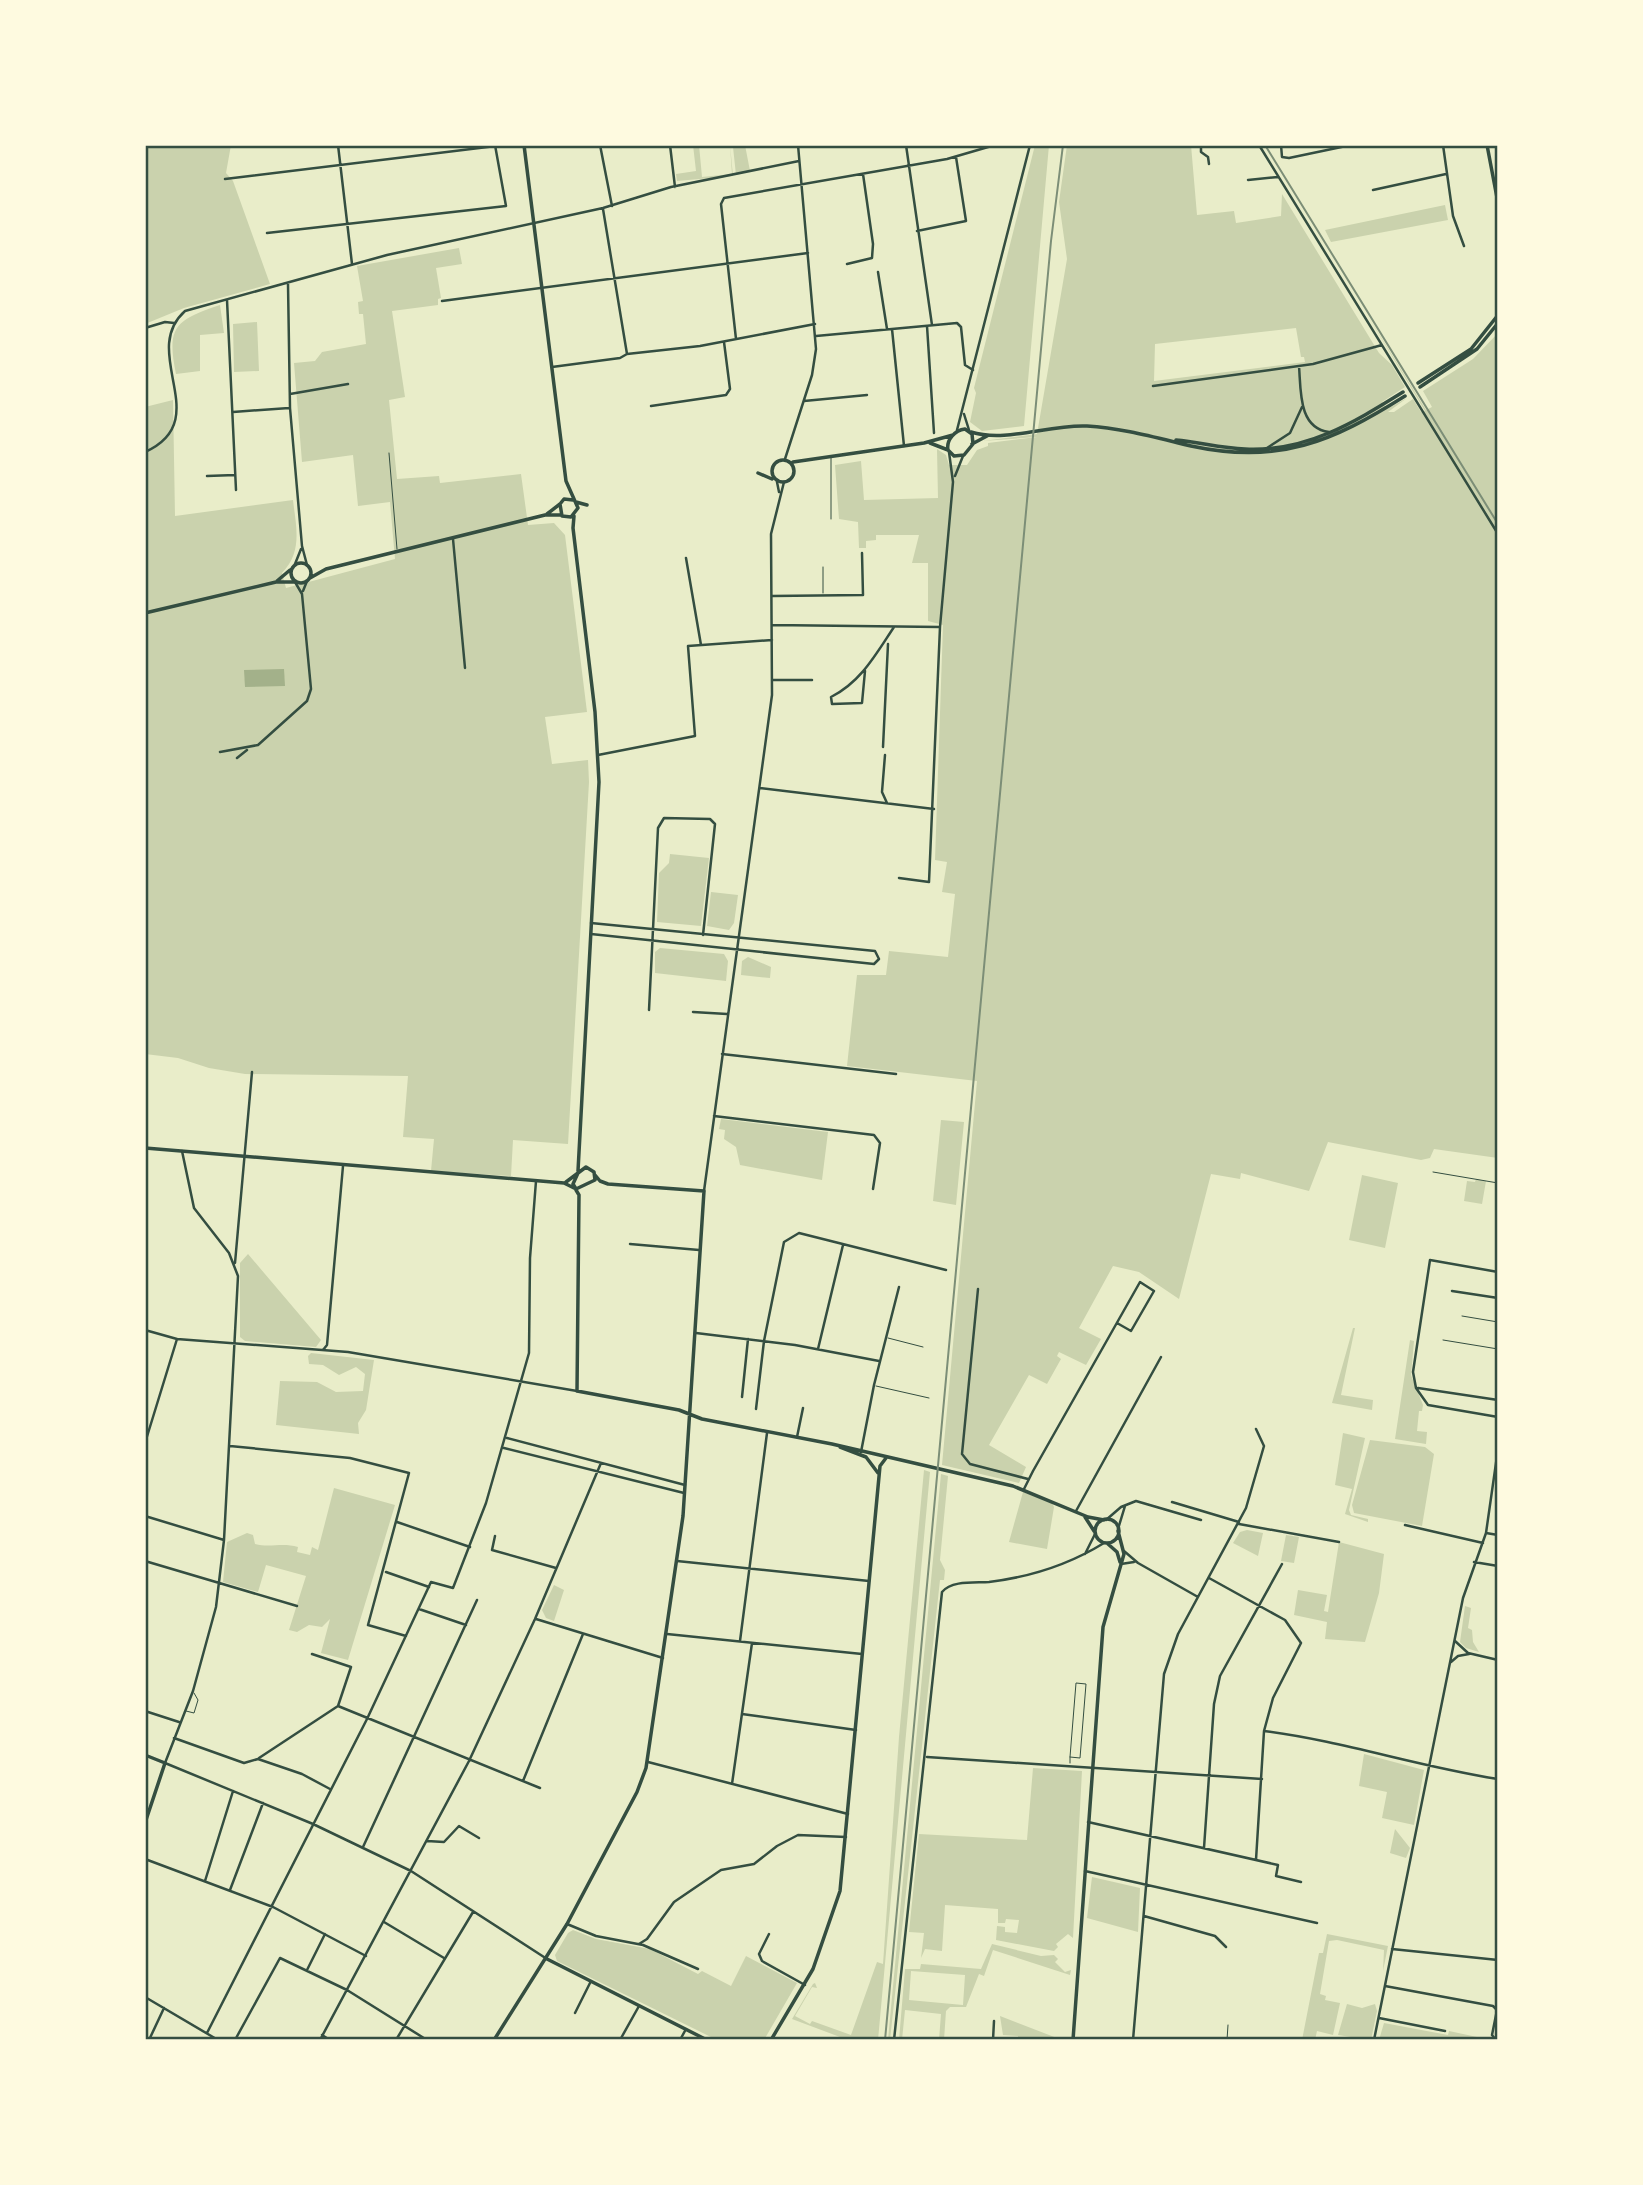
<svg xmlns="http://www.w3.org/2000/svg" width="1643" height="2185" font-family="Overpass,sans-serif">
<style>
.green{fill:#cad2ad;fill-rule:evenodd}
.water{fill:#a3b18a}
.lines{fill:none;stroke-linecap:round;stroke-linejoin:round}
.service{stroke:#344e41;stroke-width:1}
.minor{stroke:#344e41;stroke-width:2.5}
.tertiary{stroke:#344e41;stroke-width:3.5}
.rail{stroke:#7c8e77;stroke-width:2}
.neatline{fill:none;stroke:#344e41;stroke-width:2.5}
</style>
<rect width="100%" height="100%" fill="#e9edc9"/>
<!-- green -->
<path class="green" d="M145,145H231L226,173L233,181L270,284L184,308L145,324Z
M693,145H699L702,177L732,174L730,145L733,176L677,181L676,174L696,171Z
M745,145L750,171L736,175L733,147Z
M1035,145H1049L1024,426L982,431L970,422L976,393L974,388Z
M1067,145H1191L1197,215L1234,211L1236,223L1281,216L1282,194L1379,353L1392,365L1405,387L1382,402L1387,409L1407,398L1388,412H1394L1413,399L1421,412L1425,411L1366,313L1426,410L1432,407L1423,391L1473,359L1498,333V1158L1434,1149L1430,1158L1421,1160L1328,1142L1309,1191L1241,1173L1240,1179L1211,1174L1179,1299L1139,1272L1113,1266L1079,1328L1101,1339L1086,1365L1059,1352L1057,1356L1061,1359L1047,1384L1029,1375L989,1445L1026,1467L1019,1483L942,1465L977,1081L847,1066L857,975H886L889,951L948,957L955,894L942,892L947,862L935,860L943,625L928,621V563H912L919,535H876V540L866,541V548H859L858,522L839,519L835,465L861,461L864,500L938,498L937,449L946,455L949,465H967L977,450L988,446V443L1037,437L982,441L1037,434L1067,259L1059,202ZM1296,328L1301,357H1304L1305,362L1154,381L1155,344Z
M1445,205L1448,220L1331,242L1325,230Z
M459,248L462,264L436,268L441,298L438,299V305L392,311L405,397L389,400L397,479L439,476L440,483L521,474L528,525L554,523L565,535L587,712L545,717L552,764L588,760L589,782L568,1144L513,1140L511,1176L431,1171L434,1139L403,1137L408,1076L245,1074L209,1068L178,1058L145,1054V407L173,400L175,516L293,500C296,527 303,551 282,573L286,588L395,559L390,502L358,506L353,455L302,462L294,363L315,361L322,352L366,344L363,314H359L358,302L363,301L357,266Z
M220,305L224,333L200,335V371L176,374C166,326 176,320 220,305Z
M257,322L259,371L234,372L233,324Z
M670,854L709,858L701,926L657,922L659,873L669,863Z
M711,892L738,895L734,923L729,930L707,926Z
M660,948L724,954L728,961L726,981L655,973V952Z
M748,957L771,967L770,978L741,975L742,961Z
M721,1119L828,1132L822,1180L740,1165L736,1147L724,1139L725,1130L719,1129Z
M941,1120L964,1122L956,1205L933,1201Z
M1362,1175L1398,1183L1385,1248L1349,1240Z
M1476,1179L1486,1181L1482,1204L1464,1201L1467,1181L1475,1182Z
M248,1254L321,1340L316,1347L245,1341L240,1337V1263Z
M1353,1328H1355L1341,1395L1373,1400L1372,1410L1332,1403Z
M1410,1340L1414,1341L1411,1375L1423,1405L1422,1411H1419L1417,1431L1427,1432L1426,1444L1395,1439Z
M311,1353L374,1360L366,1410L358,1423L359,1434L276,1425L280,1381L317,1382L336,1392L363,1391L365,1374L356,1367L339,1375L323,1365L309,1364L308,1356Z
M1343,1433L1365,1438L1349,1510L1351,1515L1368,1519V1522L1345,1514L1352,1489L1335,1485Z
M1370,1440L1425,1447L1434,1454L1422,1526L1354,1513L1352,1505Z
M924,1470L930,1472L878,2040H848L792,2019L813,1984L815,1983L817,1988L812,1987L795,2016L810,2024L812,2021L851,2035L877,1962L883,1964L899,1737Z
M941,1474L948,1476L940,1560L945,1570L944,1580H940L890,2040H888Z
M334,1488L395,1505L348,1660L321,1653L330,1619L322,1627L309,1625L297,1632L289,1630L306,1576L266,1565L258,1592L223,1582L227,1542L247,1533L253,1535L255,1544C271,1548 282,1542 298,1547L297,1552L310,1555L312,1547L318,1550Z
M1023,1492L1052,1503L1054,1507L1047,1549L1009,1542Z
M1247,1530L1263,1533L1258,1556L1233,1543L1240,1532Z
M1286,1535L1299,1537L1294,1563L1281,1561Z
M1339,1542L1384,1554L1379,1593L1365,1642L1325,1639L1327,1622L1294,1615L1298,1590L1327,1595L1324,1611L1328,1612Z
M554,1585L564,1590L554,1621L546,1618L542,1610Z
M1465,1606L1471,1608L1468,1628L1472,1630L1473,1642L1479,1652L1466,1648L1460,1642Z
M1364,1754L1424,1770L1414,1825L1382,1818L1387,1792L1359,1786Z
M1033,1768L1082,1771L1073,1938L1068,1934L1056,1944L1058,1947L1054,1951L996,1940L997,1926L1005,1927V1932L1017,1933L1019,1920L1006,1919L1005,1923H998V1909L945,1905L942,1951L925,1949L921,1958L924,1933L909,1932L919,1834L1027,1840Z
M1395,1829L1410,1848L1406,1858L1390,1853Z
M1092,1877L1140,1888L1138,1932L1087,1918Z
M573,1930L596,1939L650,1949L698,1974L702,1971L731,1986L746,1956L797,1983L764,2040H717L557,1961L555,1955L568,1933Z
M1327,1934L1388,1946L1383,1971L1384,1950L1337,1940L1329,1941L1320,1994L1326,1996L1325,2000L1340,2003L1333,2035L1317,2031L1315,2040H1302L1319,1953H1323Z
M992,1944L1041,1956L1054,1955L1058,1959L1055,1962L1065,1972L1071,1970L1070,1975L993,1950L984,1976L979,1974L966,2007H950L946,2011L944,2040H939L941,2014L905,2010L902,2040H899L905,1969H920L921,1964L981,1969ZM911,1971L965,1975L963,2005L909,2000Z
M1347,2004L1362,2008L1375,2004L1377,2011L1371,2040L1338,2035Z
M1000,2016L1062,2040H1018V2036L1003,2035Z
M1384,2023L1448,2035L1449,2031L1477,2037V2040H1379Z"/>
<!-- water -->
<path class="water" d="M284,669L285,686L245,687L244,670Z"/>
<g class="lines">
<!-- service -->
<path class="service" d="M389,453L397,549
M831,458V519
M823,567V593
M1433,1172L1498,1183
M1462,1316L1498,1322
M888,1338L923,1347
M1443,1340L1498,1349
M876,1386L929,1398
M186,1711L194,1713L198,1700L194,1693
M1070,1763V1757L1076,1683L1086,1684L1080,1758L1070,1757
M1227,2040L1228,2025"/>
<!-- minor -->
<path class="minor" d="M338,145L352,264
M600,145L612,206
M670,145L675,187
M906,145L932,325
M1201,145V152L1208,157L1209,164
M1259,145L1498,534
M1281,145L1282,157L1289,158L1351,145
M1443,145L1453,216L1464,246
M225,179L504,145
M1248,180L1278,177
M1373,190L1446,174
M603,209L627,354
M917,231L966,221L956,157
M267,233L506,206L495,145
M847,264L872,258L873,244L863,174
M878,272L887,329
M288,284L290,408L302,546L307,565
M227,300L236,490
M442,301L808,253
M927,326L934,433
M145,328L165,322L174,323
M892,329L904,446
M816,336L957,323L961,327L965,365L973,370
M736,339L721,204L724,198L947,159L995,145
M627,354L700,346L815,324
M1299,366C1301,390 1298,428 1329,432
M552,367L620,358L627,354
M1153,386L1313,364L1382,345
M290,394L348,384
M804,401L867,395
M651,406L726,395L730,389L724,342
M233,412L289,408
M964,414L969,430
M957,430L1030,145
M1267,448L1290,433L1302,407
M145,452C216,420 138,353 185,311L387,255L603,208L671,187L799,161
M785,459L812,375L816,349L798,145
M207,476L235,475
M955,476L963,456
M777,482L779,492
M453,539L465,668
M686,558L701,645
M295,564L301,549
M303,591L307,581
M772,596L863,595L862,553
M772,625L940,627
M865,671L862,703L832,704L831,697C861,682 876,654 894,627
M773,680H812
M883,747L888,644
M220,752L258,745L307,701L311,689L302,594L295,582
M598,755L695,736L688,646L772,640
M885,755L882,792L887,803
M237,758L247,750
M760,788L934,809
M899,878L929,882L940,627L953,482L949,452
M591,934L874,964L879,959L875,951L591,923
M649,1010L658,828L664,818L710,819L715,824L703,935
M693,1012L727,1014
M722,1054L896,1074
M714,1116L874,1135L880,1143L873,1189
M182,1151L194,1208L229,1253L238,1276L224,1540L216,1607L193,1691L165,1763L313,1824L411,1871L547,1959
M704,1191L772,695L771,534L784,482
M630,1244L699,1250
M235,1263L252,1072
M1498,1272L1430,1260L1413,1372L1416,1388L1428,1405L1498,1417
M978,1289L962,1454L970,1464L1028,1479
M1452,1291L1498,1298
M145,1330L177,1339L348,1352L577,1391
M696,1333L795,1345L879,1361
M818,1349L843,1245
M323,1350L327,1345L343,1166
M1418,1388L1498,1400
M742,1397L748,1339
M756,1409L764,1341L784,1242L799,1233L946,1270
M797,1437L803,1408
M507,1438L685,1485
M145,1443L177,1339
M230,1446L350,1458L409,1473L368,1625L406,1636
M504,1448L684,1493
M861,1452L874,1385L899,1287
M1024,1489L1033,1471C1069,1408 1104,1345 1140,1282L1154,1291L1131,1331L1117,1323
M1172,1502L1239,1522
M1076,1511L1161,1357
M145,1516L224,1540
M1106,1520L1121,1507L1136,1501L1201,1520
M397,1522L470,1547
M1239,1524L1339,1542
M1405,1525L1483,1543
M1118,1529L1125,1506
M1486,1533L1498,1535
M495,1536L492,1550L556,1568
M1124,1551L1138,1563L1198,1597
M1085,1554L1095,1534
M145,1561L297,1606
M677,1561L869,1581
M1474,1562L1498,1566
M1121,1564L1134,1562
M386,1572L429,1587
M1209,1578L1285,1620L1301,1643L1273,1698L1264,1731L1256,1860
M419,1609L466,1625
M536,1619L663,1658
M667,1634L862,1654
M740,1641L767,1433
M1455,1641L1468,1653L1498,1660
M312,1654L351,1667L338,1706
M1451,1662L1458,1656L1469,1654
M338,1706L540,1788
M145,1711L179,1722
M742,1714L856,1730
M1264,1731C1343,1741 1419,1767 1498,1779
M174,1738L244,1763L258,1759L302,1774L330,1789
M927,1757L1262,1779
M259,1758L338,1706
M648,1762L848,1814
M523,1781L583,1634
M732,1784L752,1643
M1088,1822L1278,1865L1276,1876L1301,1882
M427,1841L444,1842L459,1826L479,1838
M363,1847L477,1600
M1204,1848L1214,1704L1220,1676L1282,1564
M145,1859L273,1907L366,1956
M1085,1871L1317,1923
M205,1881L233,1791
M230,1890L263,1803
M1144,1916L1215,1936L1226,1947
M384,1922L444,1958
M567,1924L596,1936L643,1945L698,1969
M769,1934L759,1954L762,1961L805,1985
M639,1944L647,1939L674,1902L721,1870L754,1864L777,1846L798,1835L846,1837
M1392,1949L1498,1960
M307,1970L325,1934
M1385,1986L1493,2006L1497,2010L1492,2035L1496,2040
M145,1997L218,2040
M575,2013L591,1981
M1379,2018L1445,2031
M207,2033L367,1719L431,1582L453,1588L486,1503L529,1353L530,1258L536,1181
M322,2035L330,2040
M149,2040L164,2008
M235,2040L280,1958L347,1990L427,2040
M320,2040L469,1761L535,1619L601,1463
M396,2040L473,1912
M620,2040L639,2006
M680,2040L686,2029
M894,2040L942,1592C952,1580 975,1583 989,1582C1030,1577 1070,1564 1104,1543
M993,2040L994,2021
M1133,2040L1164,1674L1178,1634L1246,1508L1264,1446L1256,1429
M1374,2040L1463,1598L1486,1533L1498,1449"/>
<!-- tertiary -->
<path class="tertiary" d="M524,145L566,481L578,508L571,517L562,516L560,504L564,499L573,500
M1487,145L1498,203
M1418,383L1471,349L1498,315
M1420,387L1477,349L1498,323
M965,429L972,434L973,444L964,455L954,456L948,450C946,440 955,430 965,429Z
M971,432C1007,443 1049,424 1087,426C1122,428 1157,438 1191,446C1279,465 1332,442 1405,396
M1176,440C1199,442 1221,448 1245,449C1306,452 1353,423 1403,392
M930,443L948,450
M972,444L987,436
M772 471a11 11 0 1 1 22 0a11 11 0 1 1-22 0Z
M793,462L924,443L953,435
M758,473L772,479
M576,502L587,505
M547,514L560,504
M574,516L573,528L595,712L599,782L578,1171
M291 573a10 10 0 1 1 20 0a10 10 0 1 1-20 0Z
M310,578L326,569L545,515H561
M277,581L290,570
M145,613L276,582H295
M145,1148L564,1183L574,1188
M566,1182L586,1167L594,1172L595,1180L576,1189L573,1184L578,1173
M576,1190L579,1195L577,1391L679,1410L702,1419L832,1444L1013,1486L1088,1517L1104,1520
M840,1447L866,1457L878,1473
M1085,1517L1094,1531
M1095 1531a12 12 0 1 1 24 0a12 12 0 1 1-24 0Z
M1108,1544L1117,1552L1120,1562
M145,1755L165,1763L145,1823
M547,1959L707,2040
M494,2040L567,1924L637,1792L646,1768L683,1516L704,1191L608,1184L600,1181L595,1175
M771,2040L813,1969L840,1891L880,1466L886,1458
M1073,2040L1103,1627L1124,1554L1118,1531"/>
<!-- rail -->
<path class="rail" d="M1265,145L1498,524
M885,2040L1051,241L1063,145"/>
</g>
<!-- border -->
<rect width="1643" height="2185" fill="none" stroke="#fefae0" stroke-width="294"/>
<rect x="147" y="147" width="1349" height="1891" class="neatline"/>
</svg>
